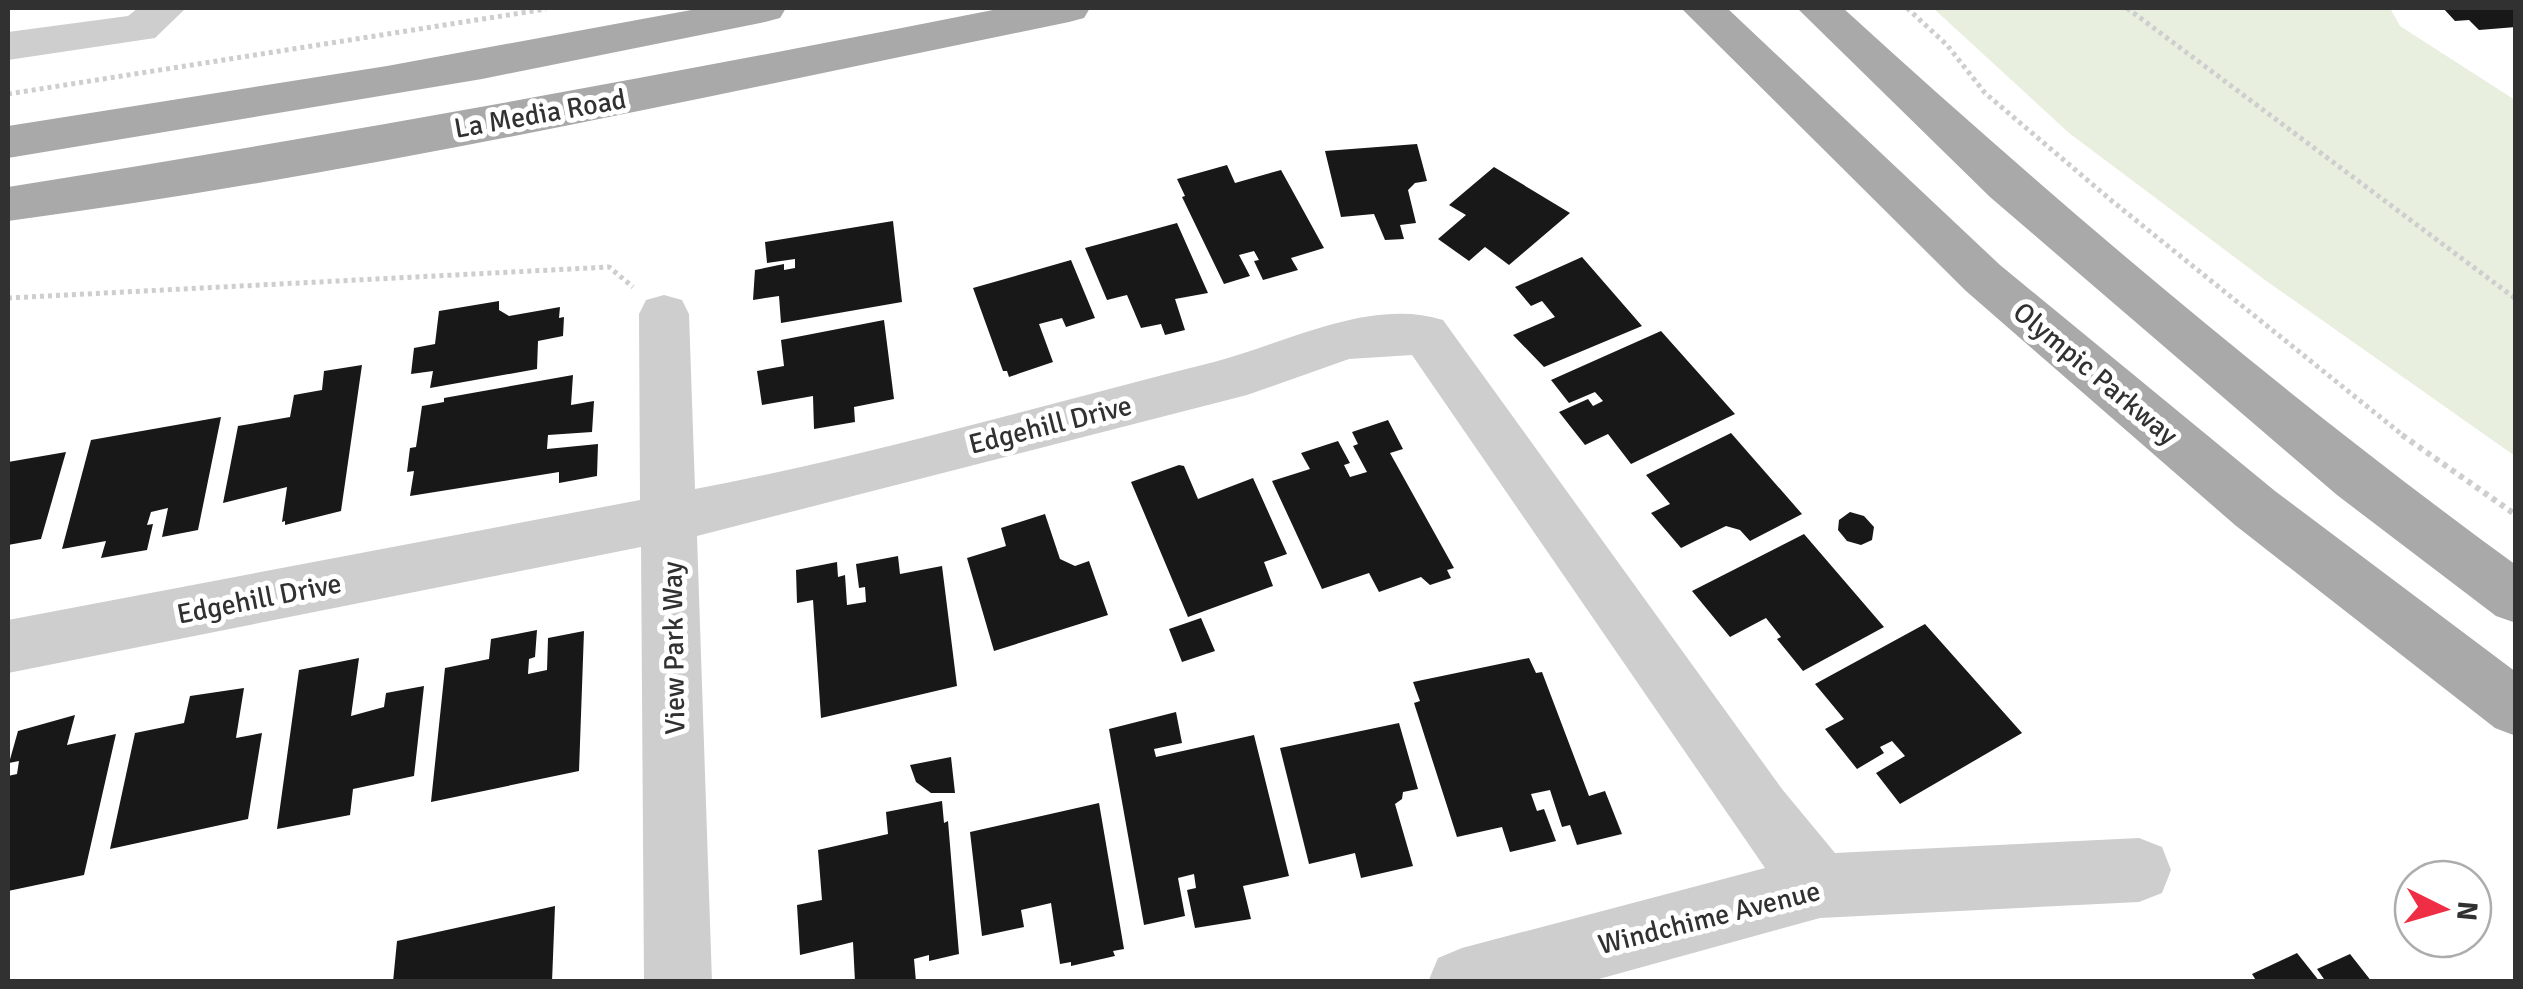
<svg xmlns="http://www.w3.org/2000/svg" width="2523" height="989" font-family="Signika,sans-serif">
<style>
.green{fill:#e8efdf}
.building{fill:#181818}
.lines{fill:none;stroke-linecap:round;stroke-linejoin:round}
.path-far1{stroke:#cecece;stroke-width:5;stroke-dasharray:4 4;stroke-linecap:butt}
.path{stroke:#cecece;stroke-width:6;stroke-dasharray:5 5;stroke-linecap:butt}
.minor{fill:#cecece;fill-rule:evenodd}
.major{fill:#a9a9a9;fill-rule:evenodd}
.labels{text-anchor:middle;stroke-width:10;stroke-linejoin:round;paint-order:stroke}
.street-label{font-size:28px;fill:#313131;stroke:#fff}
</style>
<rect width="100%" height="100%" fill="#fff"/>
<!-- green -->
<path class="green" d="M1933,8H2390L2400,26L2515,100V456L2265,280L2069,133Z"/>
<!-- building -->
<path class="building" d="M2443,8H2516V27L2479,30L2469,20L2455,21Z
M1417,144L1427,181L1415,183L1408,190L1416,223L1400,225L1404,239L1385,240L1374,214L1341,217L1325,151Z
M1227,165L1235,183L1281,170L1324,248L1291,258L1298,270L1263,280L1254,261L1259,260L1254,251L1239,255L1250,276L1224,284L1182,197L1185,196L1177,179Z
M1494,167L1570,213L1509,265L1485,247L1469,261L1438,239L1466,215L1449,205Z
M893,221L902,302L781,323L779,296L753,300L755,270L784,264V270L795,268V259L767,263L765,242Z
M1177,223L1208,293L1175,299L1185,330L1165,335L1161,324L1141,328L1127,295L1107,300L1085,248Z
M1582,257L1642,326L1544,367L1513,335L1555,317L1542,301L1531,306L1515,287Z
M1071,260L1095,318L1066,327L1062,318L1039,324L1053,362L1009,377L1007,371H1003L973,288Z
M499,301V310L509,316L560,307L559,318L564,317L563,336L538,341L537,369L430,388L433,371L411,374L414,348L435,344L439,311Z
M884,320L894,399L854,407L855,422L814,429L813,396L762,405L757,371L784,366L781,340Z
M1661,331L1735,414L1631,464L1608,434L1585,445L1559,412L1588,399L1593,406L1603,401L1595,392L1569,403L1551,380Z
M362,365L341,511L285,525V521L282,522L287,487L223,503L238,426L290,417L294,395L322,390L324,371Z
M573,375L571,405L594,401L592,432L548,435L547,449L598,444L597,476L559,483V472L410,496L414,471L407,472L410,448L416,447L422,406L444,402V398Z
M221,417L198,530L162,537L168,508L151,512L147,525L153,524L147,550L101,558L106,541L62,549L91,440Z
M1388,420L1403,449L1390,453L1454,568L1447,570L1451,578L1430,585L1421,577L1379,592L1369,573L1322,589L1272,481L1310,469L1301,453L1338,441L1350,463L1344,465L1350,477L1367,472L1353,446L1358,444L1352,432Z
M1731,433L1802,514L1750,541L1740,530L1726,526L1681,548L1651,513L1670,504L1646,475Z
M66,452L41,539L8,545V462Z
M1179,465L1184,466L1198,499L1253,478L1287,554L1264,562L1273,586L1188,617L1131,482Z
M1850,512L1864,516L1874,527L1872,540L1861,545L1847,541L1838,530L1839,520Z
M1045,514L1060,559L1075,566L1089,561L1108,615L994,651L967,558L1006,546L1001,528Z
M1804,534L1884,627L1803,671L1777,639L1781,637L1766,618L1730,637L1692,591Z
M898,556L900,574L942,566L957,686L821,718L813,600L797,603L796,570L837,562L838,577L845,575L847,605L866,602L865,587L859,588L856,564Z
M1201,618L1215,651L1182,662L1169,629Z
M1925,624L2022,733L1900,804L1876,773L1905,756L1892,741L1880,747L1884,753L1857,769L1825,729L1844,719L1815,684Z
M537,630L535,657L529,659L528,674L547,670L548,638L584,631L579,771L431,802L445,668L489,659L491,639Z
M359,658L351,716L384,707L386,693L424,686L414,776L353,789L350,815L277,829L299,670Z
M1529,658L1536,673L1542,672L1589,796L1605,791L1622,834L1577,845L1570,825L1562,827L1550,790L1531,794L1537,811L1544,809L1556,841L1510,852L1502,827L1457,837L1414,703L1420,701L1413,682Z
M244,688L236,738L262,733L248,819L110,849L135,733L184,723L190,696Z
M1176,712L1182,743L1154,749L1156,757L1254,735L1289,876L1243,886L1251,919L1195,928L1187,890L1196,888L1194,874L1178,878L1185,916L1144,925L1109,729Z
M75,715L67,745L116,734L84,875L8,891V776L17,774L19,761L9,763L18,731Z
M1399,723L1418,789L1403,792L1402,799L1395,804L1413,866L1361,878L1355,853L1309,864L1280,748Z
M951,757L955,793H931L916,782L910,765Z
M942,801L944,823L948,821L959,954L929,961V955L914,959L916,982H855L853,942L800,955L797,905L822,900L818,850L888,834L886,812Z
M1099,803L1124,949L1113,951L1115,956L1071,966V962L1060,964L1051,903L1021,910L1024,927L982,936L970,832Z
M555,906L552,982H393L397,941Z
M2297,953L2320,982H2257L2252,974Z
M2350,954L2372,982H2326L2317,969Z"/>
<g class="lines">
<!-- path-far1 -->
<path class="path-far1" d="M1907,8L1947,45L1985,93L2112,201L2405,437
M2127,8L2516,299
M8,94L546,9
M8,298L609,267L633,287"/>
<!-- path -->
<path class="path" d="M2402,435L2516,515"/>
<!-- minor -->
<path class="minor" d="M138,8H186L155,38L8,60V32L128,16Z
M664,295L682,300L689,314L695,489C870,456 1042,405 1214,362C1284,344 1370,297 1443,320L1782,789L1835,853L2139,838L2162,847L2171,870L2162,893L2139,902L1820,918L1588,982H1428L1438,958L1462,948L1765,868L1412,355L1349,359L1247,395L697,536L712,982H644L641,547L8,673V620L640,500L639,314L646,300Z"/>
<!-- major -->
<path class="major" d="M702,8H786L780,18L765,22L482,79L8,158V126L387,66Z
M1003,8H1090L1084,18L1069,22C717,94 364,174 8,221V187C341,134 672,74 1003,8Z
M1681,8H1727L2000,265L2275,491L2516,672V736L2495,728L2235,525L1966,291Z
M1797,8H1843C2058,204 2280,393 2516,565V623L2496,616L2337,495L1990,197Z"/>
</g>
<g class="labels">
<!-- street labels -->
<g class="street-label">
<text transform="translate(540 113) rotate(-10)" y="10">La Media Road</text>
<text transform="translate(2096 373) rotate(40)" y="10">Olympic Parkway</text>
<text transform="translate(1050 424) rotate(-14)" y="10">Edgehill Drive</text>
<text transform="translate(259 598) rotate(-11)" y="10">Edgehill Drive</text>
<text transform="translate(673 648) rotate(-91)" y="10">View Park Way</text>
<text transform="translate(1709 917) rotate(-14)" y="10">Windchime Avenue</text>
</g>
</g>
<!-- border -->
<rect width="2523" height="989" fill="none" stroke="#313131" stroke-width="20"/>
<!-- north arrow -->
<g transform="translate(2443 909) rotate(95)"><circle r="48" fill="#ffffff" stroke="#adadad" stroke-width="2.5"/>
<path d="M0-8L18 38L0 25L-18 38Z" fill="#ef2d44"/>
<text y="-15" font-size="28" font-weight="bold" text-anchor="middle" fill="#313131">N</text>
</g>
</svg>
